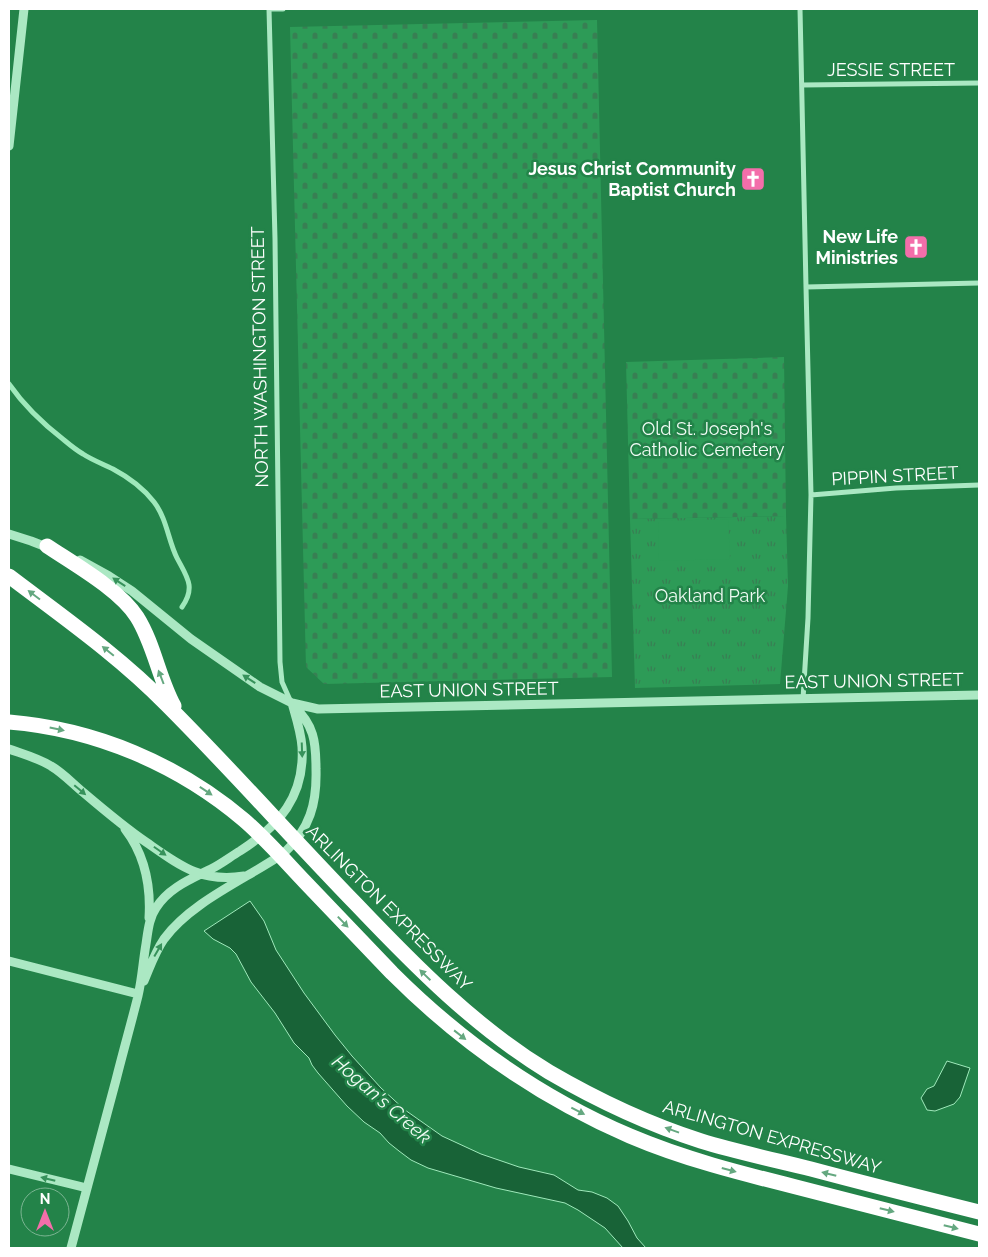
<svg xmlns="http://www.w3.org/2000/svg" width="988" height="1257" font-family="Raleway,sans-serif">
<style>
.grass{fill:url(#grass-tufts)}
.cemetery{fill:url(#cemetery-stones)}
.pitch{fill:#2d9b57}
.water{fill:#186337;stroke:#9fe9bb}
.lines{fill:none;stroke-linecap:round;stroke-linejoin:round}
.stream{stroke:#9fe9bb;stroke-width:5}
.minor{stroke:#abe8c3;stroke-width:5}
.tertiary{stroke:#abe8c3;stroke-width:9}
.motorway{stroke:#fff;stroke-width:15}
.oneway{fill:#37925b}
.oneway2{fill:#65a880}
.labels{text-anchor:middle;stroke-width:5;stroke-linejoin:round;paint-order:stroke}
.street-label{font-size:18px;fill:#fff;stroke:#238349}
.poi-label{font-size:18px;font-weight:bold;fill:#fff;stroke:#238349;text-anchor:end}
.park-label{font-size:18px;fill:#f1fcf5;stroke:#238349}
.water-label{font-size:19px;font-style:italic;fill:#f1fcf5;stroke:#238349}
</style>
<defs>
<pattern id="grass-tufts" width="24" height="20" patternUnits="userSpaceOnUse" patternTransform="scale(1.25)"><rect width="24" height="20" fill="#2d9b57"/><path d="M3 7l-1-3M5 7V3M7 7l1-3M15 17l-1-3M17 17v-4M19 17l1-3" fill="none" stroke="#387f53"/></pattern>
<pattern id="cemetery-stones" width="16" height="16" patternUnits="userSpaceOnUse" patternTransform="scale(1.25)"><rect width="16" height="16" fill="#2d9b57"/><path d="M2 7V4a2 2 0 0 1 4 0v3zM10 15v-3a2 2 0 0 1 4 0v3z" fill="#387f53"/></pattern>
</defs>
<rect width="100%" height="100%" fill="#238349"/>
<!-- grass -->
<path class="grass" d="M786,516L788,586L780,684L635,688L630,519Z"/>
<!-- cemetery -->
<path class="cemetery" d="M597,20L612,677L324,684L306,667L290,27Z
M784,357L786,516L630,519L626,362Z"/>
<!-- pitch -->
<path class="pitch" d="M728,519L730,559L659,561L658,521Z"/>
<!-- water -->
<path class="water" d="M250,901L264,921L276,950L304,993L335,1035L352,1056L381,1088L405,1110L442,1136L481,1154L519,1167L554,1175L578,1190L592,1192L607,1198L618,1206L628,1221L637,1238L646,1248H623L605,1228L578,1210L565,1203L496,1188L428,1168L411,1160L399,1151L389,1143L380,1133L364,1122L347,1106L318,1073L312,1065L309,1058L294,1043L275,1013L251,982L236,954L230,948L213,939L204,931Z
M947,1061L970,1068L960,1097L954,1104L935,1111L927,1110L921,1098L927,1089L934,1086Z"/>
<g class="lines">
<!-- stream -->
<path class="stream" d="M9,384C25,407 42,423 64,440C70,445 76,450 83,454C92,460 103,464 113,469C128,477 144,489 154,502C167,519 168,540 177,558C187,577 196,587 182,607"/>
<!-- minor -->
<path class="minor" d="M269,9L275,239L280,662L282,682L290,700
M269,9H283
M800,9L806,287L811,495L808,618L803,699
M802,85L979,83
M806,287L979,283
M811,495L896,488L979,485"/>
<!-- tertiary -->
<path class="tertiary" d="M9,146L24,9
M9,534L31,541L49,548
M80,560L109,576L132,591L191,639L260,687L292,703L318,709L979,695
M9,749C23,754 38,758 51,766C63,773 73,784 84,793C104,810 124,827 146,842C179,865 201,883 244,876
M125,829C145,855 151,886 149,918
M9,961L138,994
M144,981C150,967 155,952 164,939C191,902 246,879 284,853C310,829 317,803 316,769C316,741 314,725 293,705
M9,1169L87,1188
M71,1248C86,1192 101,1136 116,1080C123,1052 131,1024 138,996C142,979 143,961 146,944C148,931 149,918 156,908C168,888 191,879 211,869C221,864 230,857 240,851C279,826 305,796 302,747C301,732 296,717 292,703"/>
<!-- motorway -->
<path class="motorway" d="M47,546C74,564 120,590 137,617C154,644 159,679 174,706
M9,576C63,617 119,656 166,704C231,769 292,838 356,904C415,966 475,1027 549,1072C597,1100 648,1124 701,1141C737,1152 775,1160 811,1169C867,1184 923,1198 979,1212
M9,722C95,729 178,764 244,820C266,839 285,861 305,882C334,912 363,943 392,973C462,1043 539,1097 630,1136C684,1159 740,1173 796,1187C857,1203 918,1218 979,1234"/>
</g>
<!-- one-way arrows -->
<defs><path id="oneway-solid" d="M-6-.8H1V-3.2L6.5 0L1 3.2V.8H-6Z" transform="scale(1.25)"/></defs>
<g class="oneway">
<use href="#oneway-solid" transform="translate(119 582) rotate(-147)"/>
<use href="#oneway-solid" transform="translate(249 679) rotate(-147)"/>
<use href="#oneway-solid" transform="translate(302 750) rotate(88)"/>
<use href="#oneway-solid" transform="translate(80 790) rotate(40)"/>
<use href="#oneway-solid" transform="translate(160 851) rotate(35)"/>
<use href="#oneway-solid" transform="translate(158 950) rotate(-60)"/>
<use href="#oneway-solid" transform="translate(48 1179) rotate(-166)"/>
</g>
<g class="oneway2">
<use href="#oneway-solid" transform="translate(34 595) rotate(-143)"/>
<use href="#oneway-solid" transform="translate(108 651) rotate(-141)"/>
<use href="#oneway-solid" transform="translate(161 677) rotate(-111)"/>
<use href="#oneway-solid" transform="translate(57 729) rotate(12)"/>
<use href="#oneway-solid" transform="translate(206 791) rotate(34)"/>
<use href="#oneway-solid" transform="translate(343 922) rotate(46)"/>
<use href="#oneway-solid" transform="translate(425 975) rotate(-136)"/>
<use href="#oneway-solid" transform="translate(460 1035) rotate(38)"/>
<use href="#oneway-solid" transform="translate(578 1111) rotate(27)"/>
<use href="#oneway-solid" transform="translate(672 1130) rotate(-160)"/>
<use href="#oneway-solid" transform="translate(729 1170) rotate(15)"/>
<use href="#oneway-solid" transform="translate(829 1174) rotate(-166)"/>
<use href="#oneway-solid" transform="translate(887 1210) rotate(14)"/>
<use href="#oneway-solid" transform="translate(951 1227) rotate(14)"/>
</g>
<!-- icons -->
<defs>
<symbol id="church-square" viewBox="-11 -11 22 22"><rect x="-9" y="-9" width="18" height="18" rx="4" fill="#f36eaa" stroke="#238349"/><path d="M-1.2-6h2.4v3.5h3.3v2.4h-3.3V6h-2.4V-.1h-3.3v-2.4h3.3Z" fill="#fff"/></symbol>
</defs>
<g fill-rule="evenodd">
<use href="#church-square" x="739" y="165" width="28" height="28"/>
<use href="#church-square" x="902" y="233" width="28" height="28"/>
</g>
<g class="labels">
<!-- street labels -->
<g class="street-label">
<text x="891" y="76">JESSIE STREET</text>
<text transform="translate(260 357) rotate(-91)" y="6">NORTH WASHINGTON STREET</text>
<text transform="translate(895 476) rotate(-3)" y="6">PIPPIN STREET</text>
<text transform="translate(874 681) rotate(-1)" y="6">EAST UNION STREET</text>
<text transform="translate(469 690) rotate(-1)" y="6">EAST UNION STREET</text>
<text transform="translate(389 908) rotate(45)" y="6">ARLINGTON EXPRESSWAY</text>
<text transform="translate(772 1137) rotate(16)" y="6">ARLINGTON EXPRESSWAY</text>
</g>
<!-- poi labels -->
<g class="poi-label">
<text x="736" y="175">Jesus Christ Community<tspan x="736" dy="21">Baptist Church</tspan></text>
<text x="898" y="243">New Life<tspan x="898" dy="21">Ministries</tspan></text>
</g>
<!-- park labels -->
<g class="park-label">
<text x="707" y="435">Old St. Joseph's<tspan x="707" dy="21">Catholic Cemetery</tspan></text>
<text x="710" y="602">Oakland Park</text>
</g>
<!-- water labels -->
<g class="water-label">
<text transform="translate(382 1099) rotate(41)" y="7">Hogan's Creek</text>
</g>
</g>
<!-- border -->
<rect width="988" height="1257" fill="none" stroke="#ffffff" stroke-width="20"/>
<!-- north arrow -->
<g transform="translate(45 1212)"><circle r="24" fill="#238349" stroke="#7bb592"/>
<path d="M0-4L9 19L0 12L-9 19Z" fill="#f36eaa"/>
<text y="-8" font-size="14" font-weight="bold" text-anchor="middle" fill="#ffffff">N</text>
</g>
</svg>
